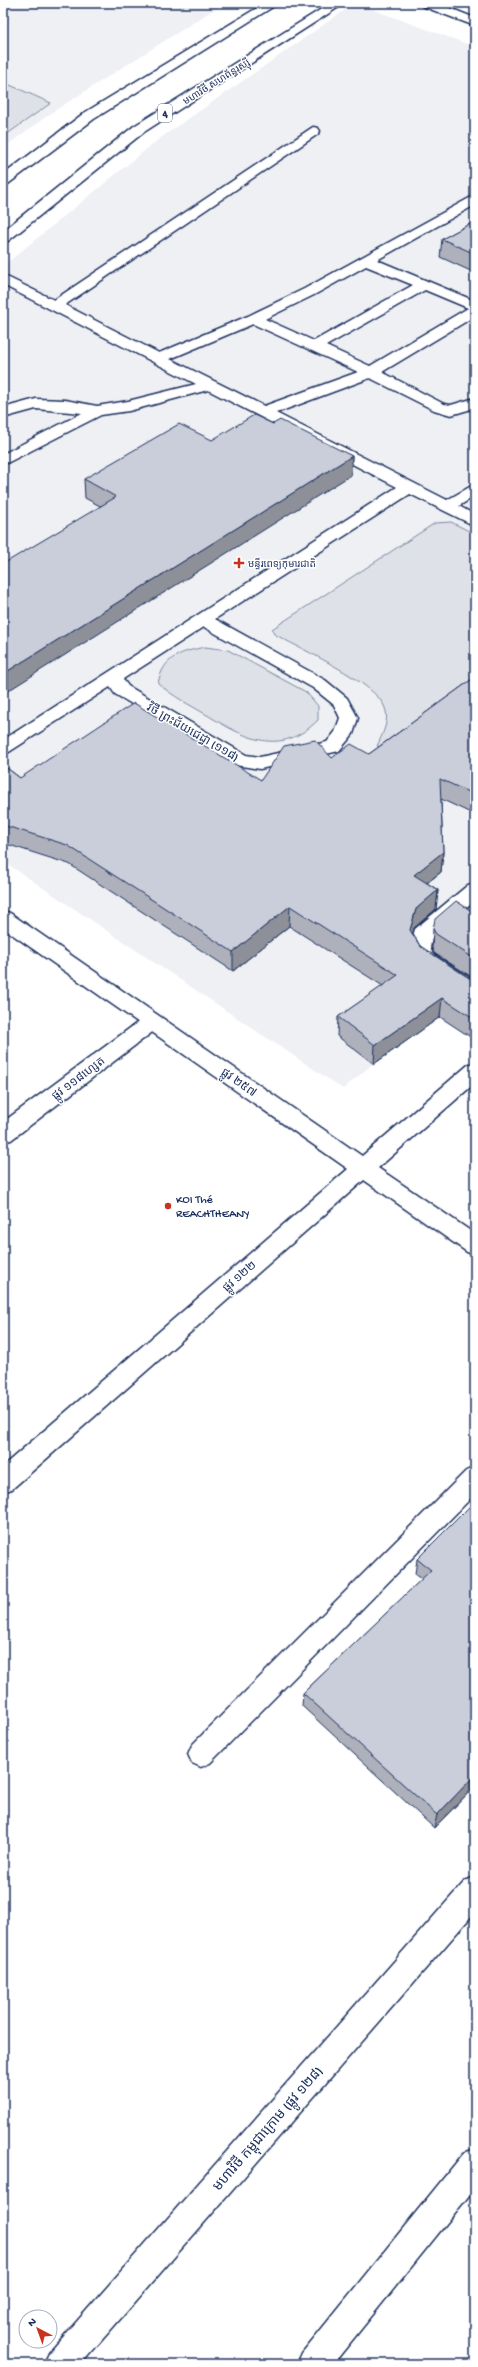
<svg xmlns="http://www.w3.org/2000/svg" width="478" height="2367" font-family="'Gochi Hand','Noto Sans Khmer',sans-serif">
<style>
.built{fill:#eff0f4}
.green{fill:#dee1e7;stroke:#7c88a2}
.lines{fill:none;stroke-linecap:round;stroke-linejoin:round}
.lane-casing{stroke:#1b2f5e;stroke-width:3}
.street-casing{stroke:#1b2f5e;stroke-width:3}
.secondary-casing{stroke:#1b2f5e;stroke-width:3}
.highway-casing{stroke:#1b2f5e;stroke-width:3}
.lane{fill:#fff;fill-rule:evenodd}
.street{fill:#fff;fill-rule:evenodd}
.secondary{fill:#fff;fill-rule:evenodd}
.highway{fill:#fff;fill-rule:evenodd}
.wall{fill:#aeb1bb;stroke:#1b2f5e}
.shaded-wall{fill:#8d9099;stroke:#1b2f5e}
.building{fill:#caceda;stroke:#1b2f5e}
.poi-dot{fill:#c8321e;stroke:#fff;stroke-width:1.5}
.labels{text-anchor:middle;stroke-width:3;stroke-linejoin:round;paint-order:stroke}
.far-street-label{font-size:10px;fill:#1b2f5e;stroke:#fff}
.far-poi-label{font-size:10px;fill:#1b2f5e;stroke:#fff;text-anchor:start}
.shield{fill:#fff;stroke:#5f6d8e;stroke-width:1}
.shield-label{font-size:11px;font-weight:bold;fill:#1b2f5e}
.street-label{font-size:12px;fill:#1b2f5e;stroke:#fff}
.poi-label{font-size:12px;fill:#1b2f5e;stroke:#fff;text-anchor:start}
.near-street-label{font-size:14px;fill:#1b2f5e;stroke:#fff}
</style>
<rect width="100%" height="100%" fill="#fff"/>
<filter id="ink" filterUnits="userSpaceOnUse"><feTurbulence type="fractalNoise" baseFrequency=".025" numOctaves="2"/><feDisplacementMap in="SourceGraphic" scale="8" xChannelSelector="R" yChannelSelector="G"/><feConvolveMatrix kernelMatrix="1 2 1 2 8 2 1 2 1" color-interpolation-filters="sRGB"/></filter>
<g filter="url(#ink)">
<!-- built -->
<path class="built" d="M3,3H224L54,111L3,148Z
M355,3L475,47V978L343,1089L3,861V266L159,139Z"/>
<!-- green -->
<path class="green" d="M3,82L51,103L3,137Z
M451,522L475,534V683L387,748L377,746C382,735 390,721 385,708C377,683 299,648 274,634L272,629L435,523Z
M205,647L228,650L306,692L318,706V720C280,758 245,738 207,715C190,705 172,696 158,683C164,656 181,652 205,647Z"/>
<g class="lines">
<defs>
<path id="lane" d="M313,127L318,128L320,131L318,134L65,305L159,353L248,316L304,289L475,195V205L377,260L475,301V316L382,372L444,404L451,405L475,398V408L451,415L434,410L370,378L276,413L447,500L475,484V496L459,506L475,515V526L410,494L215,619L325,680L347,698L358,718L353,734L339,751L260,769L235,765L115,694L110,687L9,752L3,754V740L397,487L208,390L129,411L101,415L3,465V454L82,413L36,409L3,418V408L36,399L65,400L97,406L128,401L196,384L3,285V275L54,300ZM366,266L413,285L314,341L265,319L314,295ZM425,290L468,308L370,366L326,346ZM253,324L358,372L264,406L170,359ZM204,627L313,688L334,705L340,718L335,732L327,742L260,757L246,755L128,686L123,679Z
M475,883V901L432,937L430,948L433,954L475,981V998L468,996L419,964L410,948L415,929L468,885Z
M152,1014L159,1017L162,1022L159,1027L11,1140L3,1142V1122L145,1017Z"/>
<path id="street" d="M420,3H437L475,18V26L422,6Z
M3,911L10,913L362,1156L468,1065L475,1063V1083L378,1168L475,1234V1255L467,1252L364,1180L12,1489L3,1492V1466L348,1169L3,928Z
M475,1467V1494L210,1763L201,1767L192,1763L188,1754L192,1745L466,1471Z"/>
<path id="secondary" d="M475,1877V1912L81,2364H44L49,2353L465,1881Z
M475,2149V2188L333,2364H297L302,2353L464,2153Z"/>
<path id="highway" d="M265,3H279L94,119L8,184L3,185V175L84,113Z
M331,3H345L144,132L8,241L3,242V231L134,126Z"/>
</defs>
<!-- lane casing -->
<use href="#lane" class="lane-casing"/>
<!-- street casing -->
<use href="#street" class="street-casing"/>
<!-- secondary casing -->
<use href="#secondary" class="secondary-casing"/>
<!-- highway casing -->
<use href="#highway" class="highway-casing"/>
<!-- lane -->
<use href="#lane" class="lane"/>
<!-- street -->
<use href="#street" class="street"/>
<!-- secondary -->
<use href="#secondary" class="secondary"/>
<!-- highway -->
<use href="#highway" class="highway"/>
</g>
<!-- wall -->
<path class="wall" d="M475,221V273L440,257L442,239Z
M273,424L352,456L351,475L100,506L85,498L84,479L212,440Z
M475,677V815L441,799L443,852L441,872L427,883L438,890L436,909L414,928L413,933L420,946L469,978L475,979V1040L440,1017L374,1064L337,1036L338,1017L383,986L289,926L233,971L69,864L3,843V765L20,778L261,780L332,758L369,754Z
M475,913V979L434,953L432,948L433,929Z
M471,1505L475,1786L434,1828L302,1706L303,1693L422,1579L415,1574L417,1559Z"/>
<!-- shaded-wall -->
<path class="shaded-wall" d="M352,456L351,475L3,694V674Z
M443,852L441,872L412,894L414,875Z
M438,890L436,909L414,928L409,949L410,930L416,909Z
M290,906L289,926L233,971V952Z
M442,998L440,1017L374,1064L375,1045Z
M475,1775V1786L434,1828L437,1815Z"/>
<!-- building -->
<path class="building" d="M475,221V254L442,239Z
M254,415L273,424L280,420L352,456L3,674V564L116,497L84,479L179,424L212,440Z
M475,677V795L440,779L443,852L414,875L438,890L416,909L410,930L420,946L469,978L475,979V1019L442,998L375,1045L338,1017L398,975L290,906L233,952L67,845L3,825V765L20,778L134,703L261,780L284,746L315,740L332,758L351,744L369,754Z
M456,901L475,913V959L436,934L433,929L435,919Z
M471,1505L475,1508V1775L437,1815L303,1693L431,1570L417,1559Z"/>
</g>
<!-- markers -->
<g class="poi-dot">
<path d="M237 557h4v4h4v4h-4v4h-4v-4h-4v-4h4z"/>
<circle cx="168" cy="1206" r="4"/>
</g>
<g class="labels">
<!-- far-street labels -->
<g class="far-street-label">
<text transform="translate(216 81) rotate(-32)" y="4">មហាវិថី សហព័ន្ធរុស្ស៊ី</text>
</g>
<!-- far-poi labels -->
<g class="far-poi-label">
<text x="248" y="567">មន្ទីរពេទ្យកុមារជាតិ</text>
</g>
<!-- shield labels -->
<rect class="shield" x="158" y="104" width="14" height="18" rx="3"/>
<g class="shield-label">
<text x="165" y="117">4</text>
</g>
<!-- street labels -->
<g class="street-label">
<text transform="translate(193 732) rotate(30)" y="4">វិថី ព្រះជ័យជេដ្ធា (១១៨)</text>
<text transform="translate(78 1078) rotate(-37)" y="4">ផ្លូវ ១១៨ហ្សេត</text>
<text transform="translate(239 1082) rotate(35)" y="4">ផ្លូវ ២៥៧</text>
<text transform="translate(239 1276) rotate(-41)" y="4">ផ្លូវ ១២២</text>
</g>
<!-- poi labels -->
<g class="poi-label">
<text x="176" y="1203">KOI Thé<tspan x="176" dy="14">REACHTHEANY</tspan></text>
</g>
<!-- near-street labels -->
<g class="near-street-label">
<text transform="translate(267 2128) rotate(-49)" y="5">មហាវិថី កម្ពុជាក្រោម (ផ្លូវ ១២៨)</text>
</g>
</g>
<!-- margin -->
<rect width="478" height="2367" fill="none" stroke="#fff" stroke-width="16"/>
<rect x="8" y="8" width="462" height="2351" fill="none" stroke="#1b2f5e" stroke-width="1.5" filter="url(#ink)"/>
<!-- north arrow -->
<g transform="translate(38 2329) rotate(319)"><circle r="19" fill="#ffffff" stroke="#a4acbf"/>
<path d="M0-3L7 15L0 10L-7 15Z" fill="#c8321e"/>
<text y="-6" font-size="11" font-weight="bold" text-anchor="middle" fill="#1b2f5e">N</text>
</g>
</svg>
